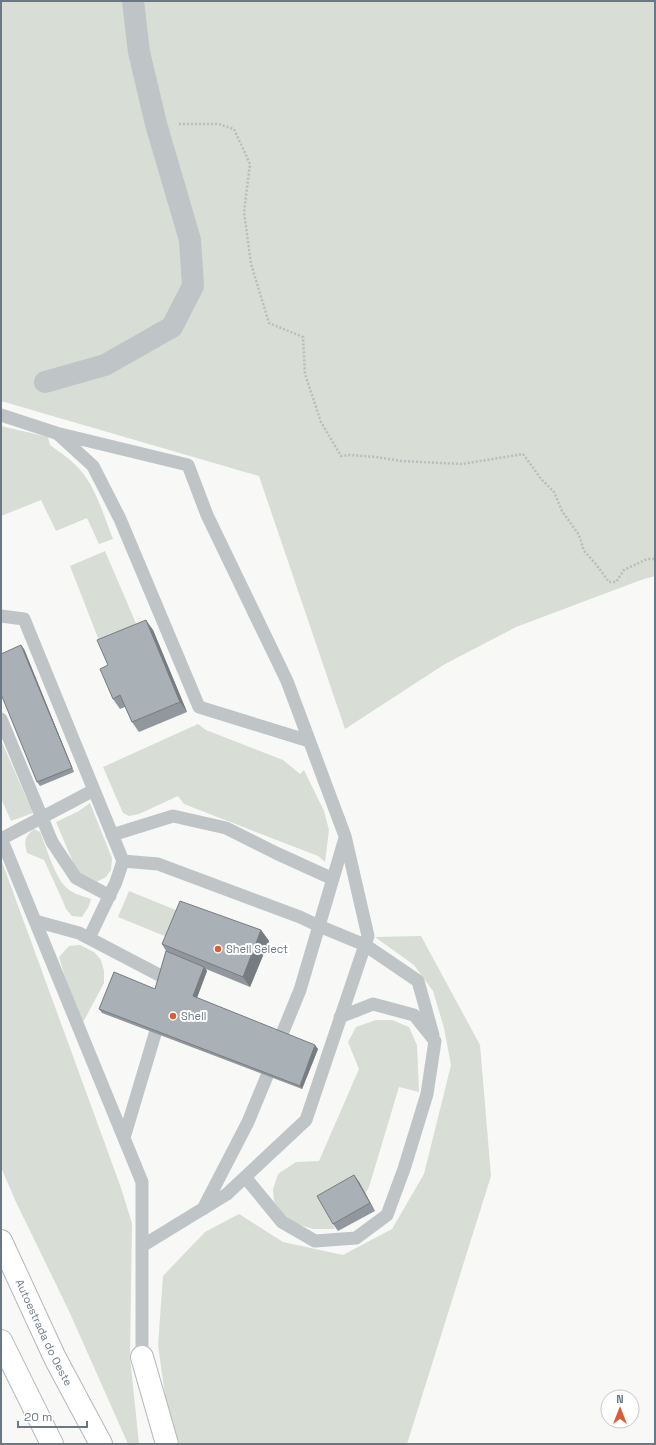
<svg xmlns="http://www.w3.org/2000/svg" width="656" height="1445" font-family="'Space Grotesk',sans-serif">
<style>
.green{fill:#d8ddd5}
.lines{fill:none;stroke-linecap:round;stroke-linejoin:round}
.motorway-casing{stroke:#b3b7ba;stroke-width:24}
.path{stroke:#babdbf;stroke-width:2.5;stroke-dasharray:2 2;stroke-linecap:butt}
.service{stroke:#bfc4c7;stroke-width:13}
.minor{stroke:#bfc4c7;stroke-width:22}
.motorway{stroke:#fff;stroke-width:22}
.wall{fill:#91989d}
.shaded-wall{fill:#767c7f}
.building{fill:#a9b1b6;stroke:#767c7f}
.poi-dot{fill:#d95e35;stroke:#fff;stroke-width:1.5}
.labels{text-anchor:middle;stroke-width:4;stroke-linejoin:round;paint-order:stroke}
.poi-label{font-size:11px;fill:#697885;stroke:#fff;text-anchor:start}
.street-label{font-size:11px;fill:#697885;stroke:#fff}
</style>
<rect width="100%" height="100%" fill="#f8f8f6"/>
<!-- green -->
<path class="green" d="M1,1H655V576L641,580L516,627L445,664L345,729L259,476L1,401Z
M1,426L48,437L50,445C61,453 72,460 81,471C97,490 104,517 113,539L99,544L87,518L56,531L41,500L1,516Z
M105,551L138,628L100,643L70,566Z
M198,724L206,730L283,760L300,774L304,770L324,811L329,830L325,862L318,856L184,804L178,796L139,814L129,816L123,813L103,767Z
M1,740L33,813L11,821L1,798Z
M90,803L112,858L111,870L106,877L96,882L78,874L56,822L79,811Z
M34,829L40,832C46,846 54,874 64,885C70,893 82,896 91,899L89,906L82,917L72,916L66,909L62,899L44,860L27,853C24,842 24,837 34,829Z
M1,859L120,1185L132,1223L130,1357L139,1444H128L69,1311L15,1200L1,1167Z
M129,891L178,911L167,937L118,917Z
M421,936L480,1045L491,1176L407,1444H180L167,1410L158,1345L163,1276L205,1232L239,1214L283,1242L343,1255L392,1229L424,1174L451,1065L444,1028L433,991L414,965L375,937Z
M80,945L94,952L101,960L104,971V983L80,1028L59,957L69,946Z
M376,1020H392L409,1027L417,1045L419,1092L399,1087L369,1187L365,1194L360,1186L323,1204L335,1229H313L293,1223L281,1213L274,1201L273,1189L278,1174L296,1162L319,1161L359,1069L348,1042L356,1027Z"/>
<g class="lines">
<defs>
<g id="motorway">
<path id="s1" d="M1,1241L55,1358L101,1444"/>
<path d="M1,1341L52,1444"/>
<path d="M142,1357L167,1444"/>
</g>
</defs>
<!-- motorway casing -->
<use href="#motorway" class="motorway-casing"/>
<!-- path -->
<path class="path" d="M179,124H218L234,129L250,164L244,212L251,264L269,323L303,337L305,374L321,422L341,456L350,455L376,457L401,461L462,464L523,454L541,479L554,492L562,511L579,535L584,551L595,563L609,582H616L624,570L647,559H655"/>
<!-- service -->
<path class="service" d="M1,415L56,433L188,465L207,515L287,681L345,836L368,936L306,1120L227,1194L142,1246
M59,435L93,466L120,519L199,707L309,741
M1,616L24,619L123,861L116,882L89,938
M1,719L52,842L76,878L110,896
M112,835L173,816L226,828L276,853L333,879
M1,838L142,1182V1357
M1,839L94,790
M123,861L158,864L300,917L319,926L365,945L418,981L433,1035
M35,921L79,933L163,977
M282,1034L300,990L345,838
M124,1138L155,1034
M245,1177L282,1222L315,1241L356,1238L387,1215L404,1169L427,1094L435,1041L414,1015L373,1004L340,1017
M203,1209L248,1122L267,1076"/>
<!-- minor -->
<path class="minor" d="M45,382L105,365L172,327L193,286L190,240L156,124L139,52L133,1"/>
<!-- motorway -->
<use href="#motorway" class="motorway"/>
</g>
<!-- wall -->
<path class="wall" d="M153,630L187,712L139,732L132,722L125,707L120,709L113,699L108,665Z
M24,649L74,772L40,786L37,782Z
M261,930L269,941L250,987L206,969L207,971L197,998L318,1049L302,1089L102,1013L99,1009L155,989L166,951L162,944Z
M354,1175L359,1182L375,1211L338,1231L333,1224Z"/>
<!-- shaded-wall -->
<path class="shaded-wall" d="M146,620L153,630L187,712L180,702Z
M21,645L24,649L74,772L72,768Z
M261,930L269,941L250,987L243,977Z
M204,967L207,971L196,1000L193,996Z
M315,1045L318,1049L302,1089L300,1086Z
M354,1175L359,1182L375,1211L370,1203Z"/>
<!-- building -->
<path class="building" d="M146,620L180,702L132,722L120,695L113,699L100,669L108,665L97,640Z
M21,645L72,768L37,782L1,694V654Z
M180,901L261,930L243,977L162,944Z
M166,951L204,967L193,996L315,1045L300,1086L99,1009L114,972L155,989Z
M354,1175L370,1203L333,1224L317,1196Z"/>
<!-- markers -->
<g class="poi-dot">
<circle cx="218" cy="949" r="4"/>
<circle cx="173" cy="1016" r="4"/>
</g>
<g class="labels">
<!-- poi labels -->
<g class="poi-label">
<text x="226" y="953">Shell Select</text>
<text x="181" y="1020">Shell</text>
</g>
<!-- street labels -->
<g class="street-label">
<text dy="4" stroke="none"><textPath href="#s1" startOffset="101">Autoestrada do Oeste</textPath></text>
</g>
</g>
<!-- border -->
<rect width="656" height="1445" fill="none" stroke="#697885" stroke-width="4"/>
<!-- north arrow -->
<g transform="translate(620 1409)"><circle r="19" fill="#ffffff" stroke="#c3c9ce"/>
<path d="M0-3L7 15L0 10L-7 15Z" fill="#d95e35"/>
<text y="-6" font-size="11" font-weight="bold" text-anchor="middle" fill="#697885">N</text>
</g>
<!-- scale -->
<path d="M18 1421v6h69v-6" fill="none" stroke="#697885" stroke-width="2"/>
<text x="24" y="1421" font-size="12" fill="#697885" stroke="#ffffff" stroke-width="3" paint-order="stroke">20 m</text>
</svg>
